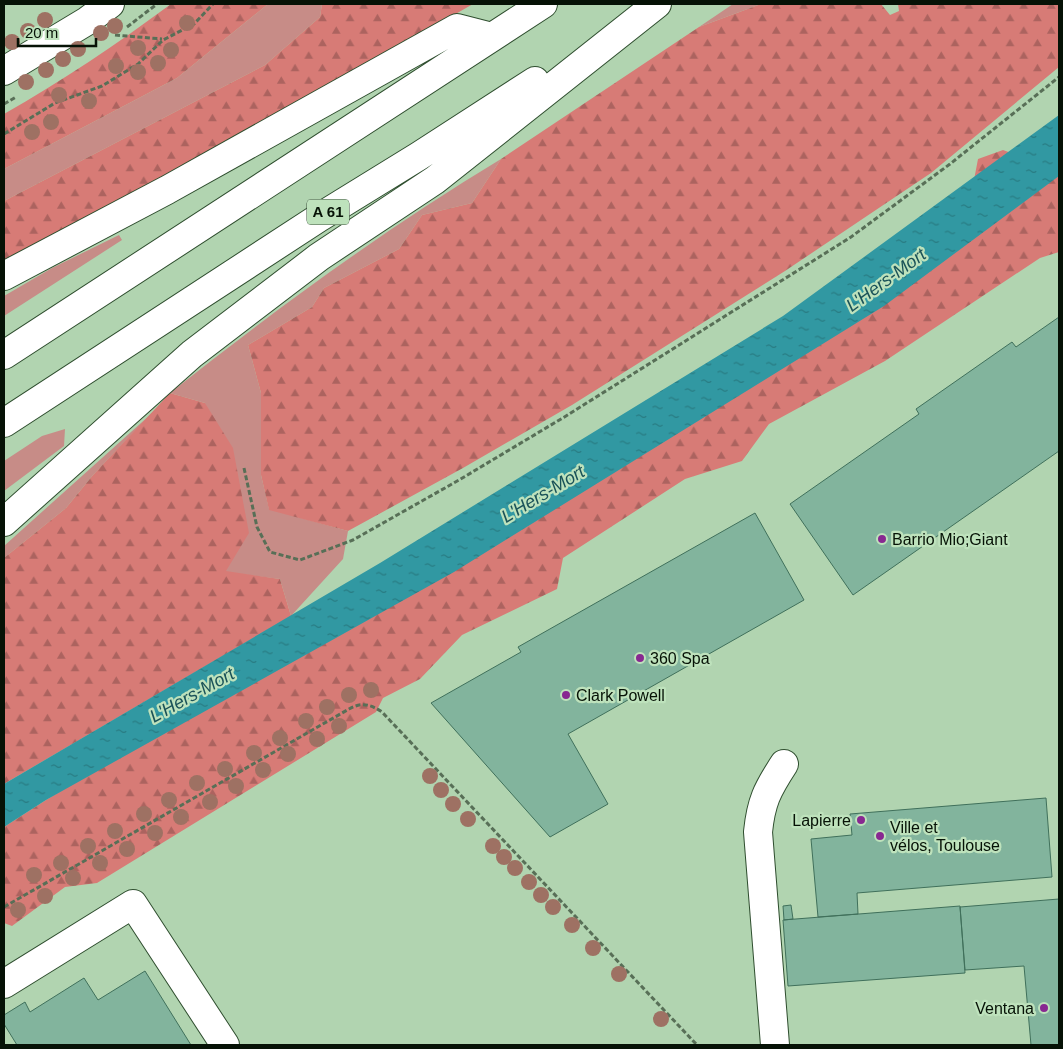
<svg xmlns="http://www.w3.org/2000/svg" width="1063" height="1049" font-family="Helvetica,sans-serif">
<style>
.green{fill:#c78c87}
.forest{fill:url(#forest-firs)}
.water{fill:url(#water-ripples)}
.building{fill:#82b49d;stroke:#40705b}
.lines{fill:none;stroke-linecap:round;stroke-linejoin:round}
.minor-casing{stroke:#2f4e2f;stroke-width:30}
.highway-casing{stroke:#2f4e2f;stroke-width:30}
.path{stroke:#586f57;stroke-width:3;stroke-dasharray:5 2.5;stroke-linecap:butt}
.minor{stroke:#fff;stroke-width:28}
.highway{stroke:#fff;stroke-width:28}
.tree{fill:#9e7163}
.poi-dot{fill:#882891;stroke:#bee2bc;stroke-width:2}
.labels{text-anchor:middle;stroke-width:4.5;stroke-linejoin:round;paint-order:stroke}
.shield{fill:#bee2bc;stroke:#3d503d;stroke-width:1}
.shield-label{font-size:15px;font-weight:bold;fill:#061206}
.poi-label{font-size:16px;fill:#061206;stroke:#bee2bc;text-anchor:start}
.water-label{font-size:18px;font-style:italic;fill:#1a5258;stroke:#bee2bc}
</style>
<defs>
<pattern id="forest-firs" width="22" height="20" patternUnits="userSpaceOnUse" patternTransform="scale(1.25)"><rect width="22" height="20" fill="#d77b76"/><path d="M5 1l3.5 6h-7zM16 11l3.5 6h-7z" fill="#ac635f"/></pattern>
<pattern id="water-ripples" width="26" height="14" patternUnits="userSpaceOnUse" patternTransform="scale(1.25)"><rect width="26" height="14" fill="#3198a2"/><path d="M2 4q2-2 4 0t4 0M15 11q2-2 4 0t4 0" fill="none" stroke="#287b82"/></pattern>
</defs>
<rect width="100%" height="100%" fill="#b1d4b0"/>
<!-- green -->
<path class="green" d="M268,4H322L320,17L265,65L4,201V169L177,78Z
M733,4H761L699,27Z
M501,159L472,203L422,215L399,249L324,288L312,307L248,345L261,393V475L269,509L348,531L343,559L291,616L280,579L226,572L205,403L170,393C276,309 385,229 501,159Z
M119,235L122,240L4,316V296L52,268Z
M151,414L93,475L66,508L4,558V546Z
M65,429L64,446L4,491V461L42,436Z"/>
<!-- forest -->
<path class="forest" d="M171,4H268L177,78L4,169V114C62,81 117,44 171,4Z
M322,4H473L154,187L4,261V201L265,65L320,17Z
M761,4H881L890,15L899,11L898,4H1059V67L931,173L785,271L572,405L463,468L348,531L269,510L261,475V393L248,345L312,307L324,288L399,249L422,215L472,203L501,159L699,27Z
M1003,150L1057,170L1059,159V252L1040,258L885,361L769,424L742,461L685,479L563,558L557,589L462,635L420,679L383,698L376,712L97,883L65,887L12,926L4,923V827L46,800L961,248L978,159Z
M170,393L205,403L233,448L249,533L226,571L280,579L291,616L4,784V558L66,508L93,475Z"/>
<!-- water -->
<path class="water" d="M1059,115V176L884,306L454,572L46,800L4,827V784L380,563L783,316Z"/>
<!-- building -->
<path class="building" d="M1059,317V451L853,595L790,504L919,414L916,409L1012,342L1016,347Z
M755,513L804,600L568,734L608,804L550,837L431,703L521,652L518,647Z
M1046,798L1052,877L857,893L858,914L818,917L811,839L852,835L850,814Z
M1059,899V1045H1031L1024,966L965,970L960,907Z
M791,905L793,919L784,920L783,906Z
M960,906L965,973L788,986L783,920Z
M145,971L191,1045H17L4,1024V1015L25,1002L30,1012L84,978L98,1000Z"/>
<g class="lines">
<defs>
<path id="minor" d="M4,71L87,21L110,4
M4,984L133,904L225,1045
M775,1045L758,832C761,802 767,790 784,764"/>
<path id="highway" d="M4,276L167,190L457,28L492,37
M4,355L543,4
M4,423L320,217L419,156L535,81
M4,522L192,354L319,257L435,180L657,4"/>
</defs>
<!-- minor casing -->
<use href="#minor" class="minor-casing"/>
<!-- highway casing -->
<use href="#highway" class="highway-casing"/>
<!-- path -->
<path class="path" d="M127,27L157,4
M115,35L162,39
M4,104L16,97
M4,134L55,103L102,86L138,64L163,40L194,24L213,4
M244,468L257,527L270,552L300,560L353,540L459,480L566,416L851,237L950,164L1059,77
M4,907L349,709C361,702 370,704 382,712L697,1045"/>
<!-- minor -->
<use href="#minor" class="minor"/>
<!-- highway -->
<use href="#highway" class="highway"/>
</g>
<!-- trees -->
<g class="tree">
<circle cx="45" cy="20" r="8"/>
<circle cx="187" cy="23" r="8"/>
<circle cx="115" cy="26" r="8"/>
<circle cx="28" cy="31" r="8"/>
<circle cx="101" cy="33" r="8"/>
<circle cx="12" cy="42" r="8"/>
<circle cx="138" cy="48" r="8"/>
<circle cx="78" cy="49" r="8"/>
<circle cx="171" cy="50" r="8"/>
<circle cx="63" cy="59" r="8"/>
<circle cx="158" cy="63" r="8"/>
<circle cx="116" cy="66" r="8"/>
<circle cx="46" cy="70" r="8"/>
<circle cx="138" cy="72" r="8"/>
<circle cx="26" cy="82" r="8"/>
<circle cx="59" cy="95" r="8"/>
<circle cx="89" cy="101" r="8"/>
<circle cx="51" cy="122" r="8"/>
<circle cx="32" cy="132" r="8"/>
<circle cx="371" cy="690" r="8"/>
<circle cx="349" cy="695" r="8"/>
<circle cx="327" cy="707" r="8"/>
<circle cx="306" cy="721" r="8"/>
<circle cx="339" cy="726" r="8"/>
<circle cx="280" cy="738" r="8"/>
<circle cx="317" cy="739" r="8"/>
<circle cx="254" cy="753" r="8"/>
<circle cx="288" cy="754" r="8"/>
<circle cx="225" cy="769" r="8"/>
<circle cx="263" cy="770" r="8"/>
<circle cx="430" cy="776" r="8"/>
<circle cx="197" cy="783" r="8"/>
<circle cx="236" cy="786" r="8"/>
<circle cx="441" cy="790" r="8"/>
<circle cx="169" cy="800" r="8"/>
<circle cx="210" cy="802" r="8"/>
<circle cx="453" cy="804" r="8"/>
<circle cx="144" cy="814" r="8"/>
<circle cx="181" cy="817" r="8"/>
<circle cx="468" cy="819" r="8"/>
<circle cx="115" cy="831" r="8"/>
<circle cx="155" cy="833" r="8"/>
<circle cx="88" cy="846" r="8"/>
<circle cx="493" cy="846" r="8"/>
<circle cx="127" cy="849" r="8"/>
<circle cx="504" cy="857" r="8"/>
<circle cx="61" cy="863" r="8"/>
<circle cx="100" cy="863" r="8"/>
<circle cx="515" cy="868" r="8"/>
<circle cx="34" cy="875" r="8"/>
<circle cx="73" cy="878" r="8"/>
<circle cx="529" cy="882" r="8"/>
<circle cx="541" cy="895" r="8"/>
<circle cx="45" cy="896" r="8"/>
<circle cx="553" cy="907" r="8"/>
<circle cx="18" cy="910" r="8"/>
<circle cx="572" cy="925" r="8"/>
<circle cx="593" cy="948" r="8"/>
<circle cx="619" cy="974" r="8"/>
<circle cx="661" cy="1019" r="8"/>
</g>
<!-- markers -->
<g class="poi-dot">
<circle cx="882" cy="539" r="5"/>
<circle cx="640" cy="658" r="5"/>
<circle cx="566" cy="695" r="5"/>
<circle cx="861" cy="820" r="5"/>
<circle cx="880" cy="836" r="5"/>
<circle cx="1044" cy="1008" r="5"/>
</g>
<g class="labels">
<!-- shield labels -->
<rect class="shield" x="307" y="199.5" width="42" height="25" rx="4"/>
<g class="shield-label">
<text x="328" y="217">A 61</text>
</g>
<!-- poi labels -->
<g class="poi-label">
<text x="892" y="545">Barrio Mio;Giant</text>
<text x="650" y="664">360 Spa</text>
<text x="576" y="701">Clark Powell</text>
<text x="851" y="826" text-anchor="end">Lapierre</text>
<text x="890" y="833">Ville et<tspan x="890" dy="18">vélos, Toulouse</tspan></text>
<text x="1034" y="1014" text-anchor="end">Ventana</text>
</g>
<!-- water labels -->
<g class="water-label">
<text transform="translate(886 280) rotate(-36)" y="6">L'Hers-Mort</text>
<text transform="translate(543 494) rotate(-31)" y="6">L'Hers-Mort</text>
<text transform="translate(192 695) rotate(-29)" y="6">L'Hers-Mort</text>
</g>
</g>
<!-- border -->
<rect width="1063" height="1049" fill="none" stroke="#061206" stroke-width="10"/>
<!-- scale -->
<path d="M18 38v8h78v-8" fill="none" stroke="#061206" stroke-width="2.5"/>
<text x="25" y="38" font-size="15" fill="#061206" stroke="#bee2bc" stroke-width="4" paint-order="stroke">20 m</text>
</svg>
